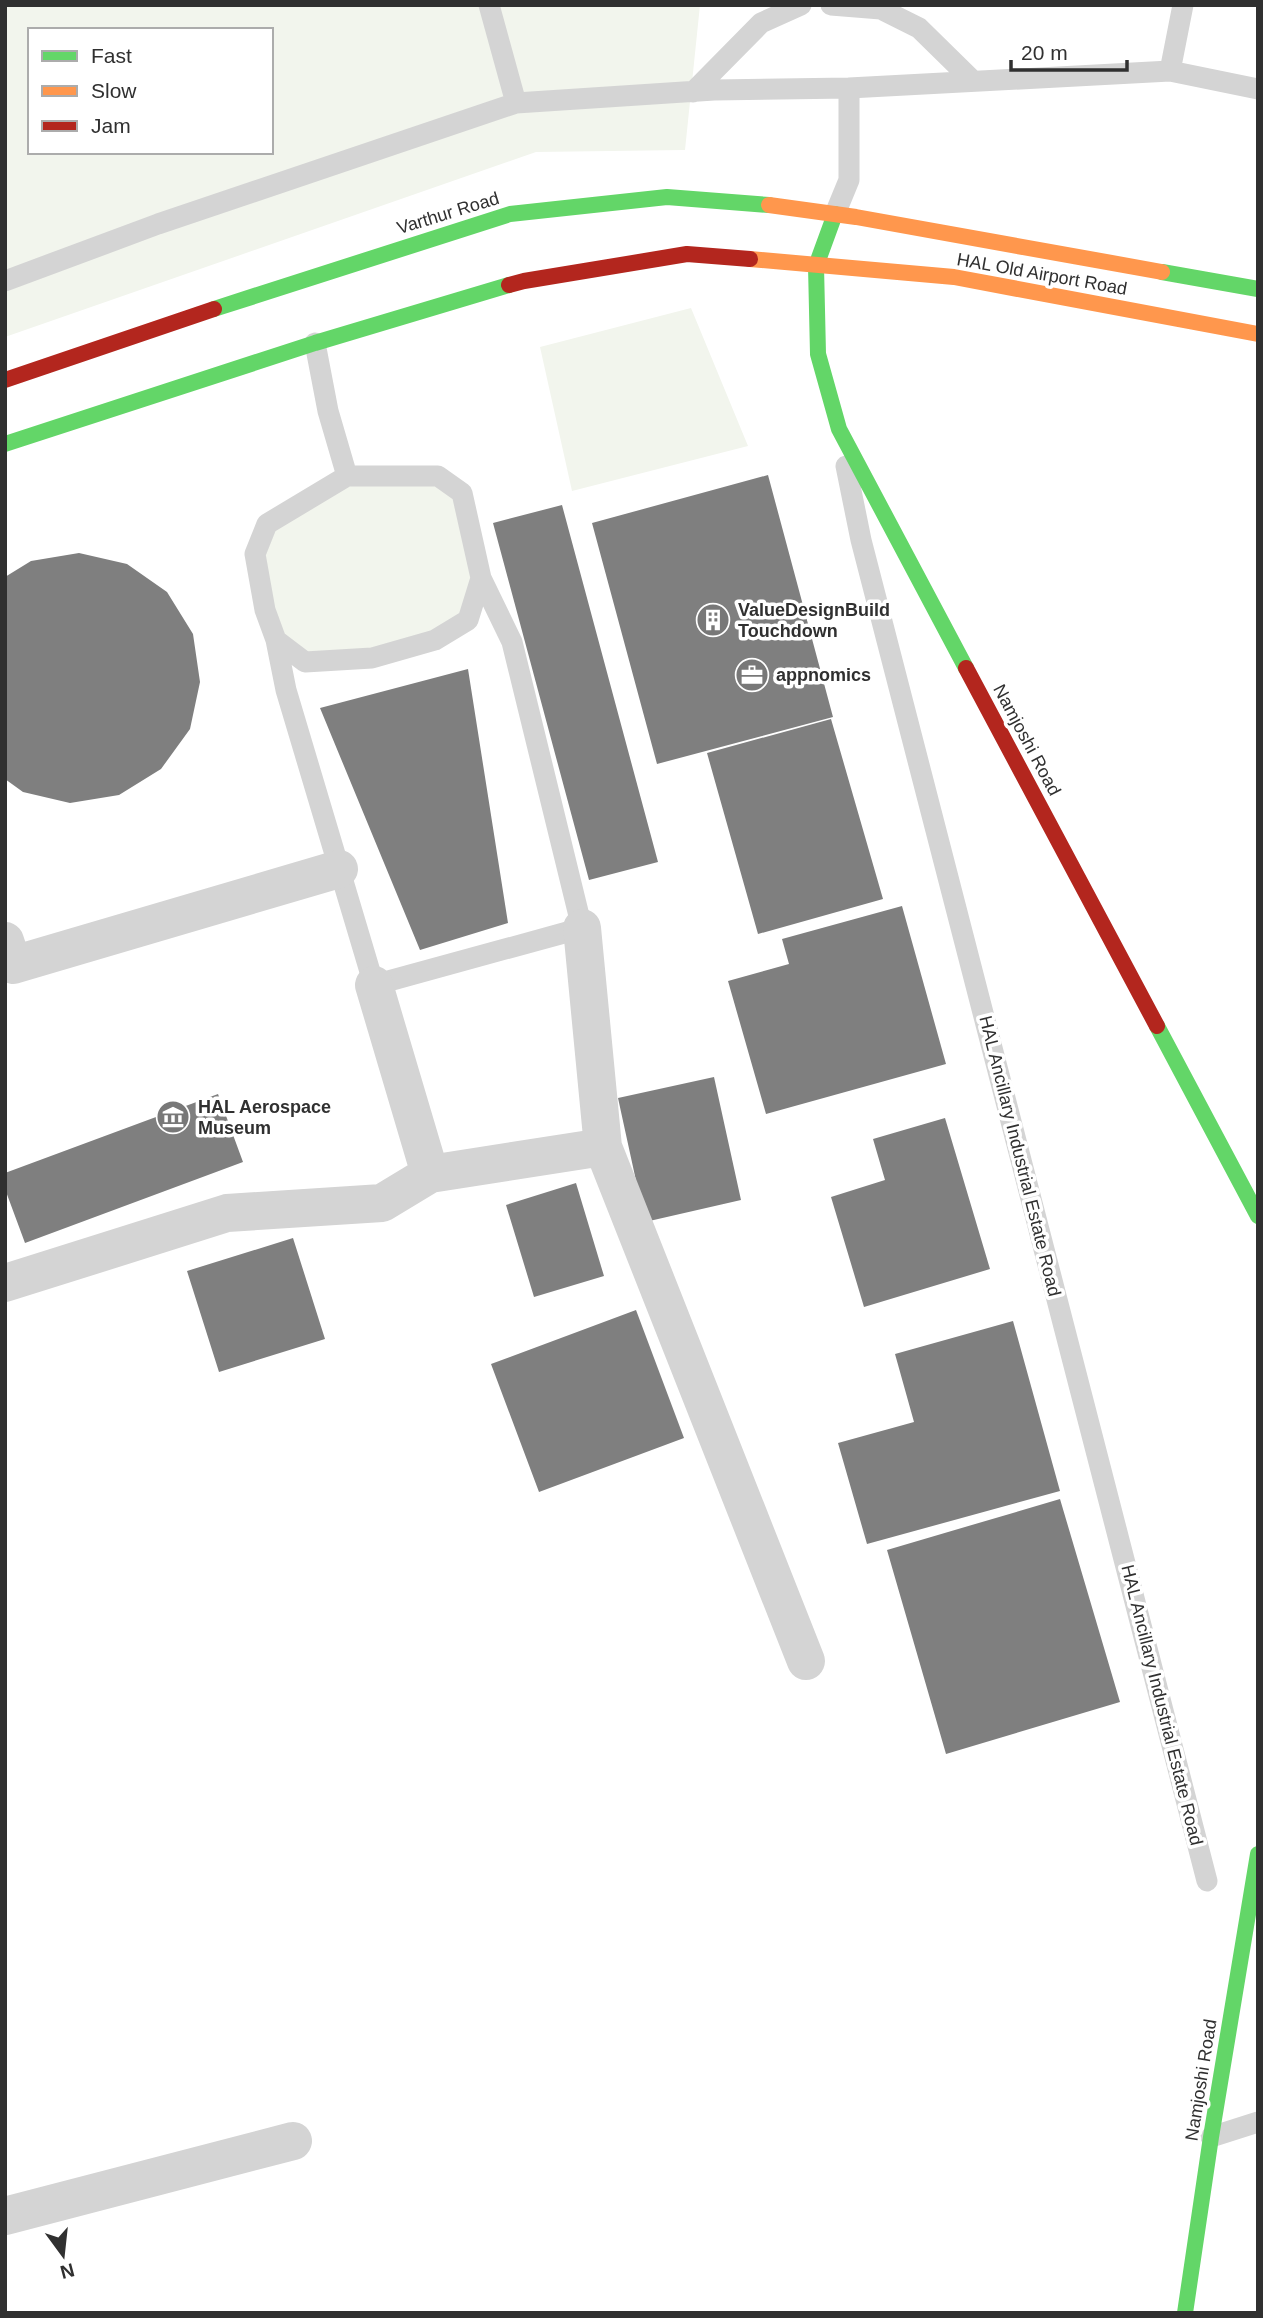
<svg xmlns="http://www.w3.org/2000/svg" width="1263" height="2318" font-family="Arial,sans-serif">
<style>
.green{fill:#f2f5ed;fill-rule:evenodd}
.building{fill:#7f7f7f}
.lines{fill:none;stroke-linecap:round;stroke-linejoin:round}
.lane{stroke:#d4d4d4;stroke-width:21}
.street{stroke:#d4d4d4;stroke-width:38}
.fast{stroke:#63d668;stroke-width:16}
.slow{stroke:#ff974d;stroke-width:16}
.jam{stroke:#b3261e;stroke-width:16}
.labels{text-anchor:middle;stroke-width:7;stroke-linejoin:round;paint-order:stroke}
.street-label{font-size:18px;fill:#303030;stroke:#fff}
.poi-label{font-size:18px;font-weight:bold;fill:#303030;stroke:#fff;text-anchor:start}
</style>
<rect width="100%" height="100%" fill="#fff"/>
<!-- green -->
<path class="green" d="M5,5H700L685,150L536,152L5,337ZM30,30H271V152H30Z
M691,308L748,446L572,491L540,347Z
M362,483L435,485L454,499L472,578L460,614L431,631L370,649L308,652L284,634L274,608L265,556L274,530L340,489Z"/>
<!-- building -->
<path class="building" d="M768,475L833,717L657,764L592,523Z
M562,505L658,862L589,880L493,523Z
M79,553L127,564L167,592L193,634L200,682L190,729L161,769L119,795L70,803L23,792L5,779V577L31,561Z
M468,669L508,923L420,950L320,708Z
M831,719L883,899L758,934L707,753Z
M902,906L946,1064L766,1114L728,981L789,964L782,939Z
M714,1077L741,1200L645,1222L618,1098Z
M218,1094L243,1162L25,1243L5,1189V1173Z
M945,1118L990,1269L864,1307L831,1197L885,1180L873,1139Z
M576,1183L604,1276L534,1297L506,1205Z
M293,1238L325,1339L219,1372L187,1271Z
M636,1310L684,1438L539,1492L491,1364Z
M1013,1321L1060,1491L867,1544L838,1443L914,1422L895,1354Z
M1060,1499L1120,1702L946,1754L887,1550Z"/>
<g class="lines">
<!-- lane -->
<path class="lane" d="M489,5L516,103
M831,5L881,9L919,28L973,81
M1170,71L1258,89
M693,92L761,23L801,5
M835,214L849,180V88L1170,71L1183,5
M5,281L158,224L516,103L714,90L849,88
M315,343L328,411L347,476H438L462,493L481,578L468,620L435,640L372,658L305,662L276,640L265,610L255,554L267,524L347,476
M846,466L861,540L1207,1881
M276,640L286,690L374,985L582,928L512,642L481,578
M1211,2137L1258,2122"/>
<!-- street -->
<path class="street" d="M5,941L13,965L339,869
M374,985L430,1174
M603,1147L806,1661
M5,1283L227,1213L382,1203L430,1174L603,1147L582,928
M5,2216L293,2141"/>
<!-- fast -->
<path class="fast" d="M835,214L816,266L818,354L839,429L966,668
M1162,272L1258,289
M214,309L510,214L667,197L769,205
M5,444L315,343L509,285
M1157,1026L1258,1216
M1185,2313L1211,2137L1258,1854"/>
<!-- slow -->
<path class="slow" d="M769,205L856,217L1162,272
M750,259L954,277L1258,334"/>
<!-- jam -->
<path class="jam" d="M509,285L524,281L687,254L750,259
M5,380L214,309
M966,668L1157,1026"/>
</g>
<!-- icons -->
<defs>
<symbol id="building-disc" viewBox="-11 -11 22 22"><circle r="9.5" fill="#787878" stroke="#fff"/><path d="M-4-6H4V6H1V3H-1V6H-4ZM-2.5-4.3h1.7v1.8h-1.7ZM.8-4.3h1.7v1.8H.8ZM-2.5-1h1.7V.8h-1.7ZM.8-1h1.7V.8H.8Z" fill="#fff"/></symbol>
<symbol id="office-disc" viewBox="-11 -11 22 22"><circle r="9.5" fill="#787878" stroke="#fff"/><path d="M-6-3h4V-5.5h4V-3h4V5H-6ZM-1-4.5V-3h2v-1.5ZM-6 0V1H6V0Z" fill="#fff"/></symbol>
<symbol id="museum-disc" viewBox="-11 -11 22 22"><circle r="9.5" fill="#787878" stroke="#fff"/><path d="M0-6L6-3V-2H-6V-3ZM-5-1h2V3h-2ZM-1-1h2V3h-2ZM3-1h2V3H3ZM-6 4H6V6H-6Z" fill="#fff"/></symbol>
</defs>
<g fill-rule="evenodd">
<use href="#building-disc" x="694" y="601" width="38" height="38"/>
<use href="#office-disc" x="733" y="656" width="38" height="38"/>
<use href="#museum-disc" x="154" y="1098" width="38" height="38"/>
</g>
<g class="labels">
<!-- street labels -->
<g class="street-label">
<text transform="translate(448 213) rotate(-17)" y="6">Varthur Road</text>
<text transform="translate(1042 274) rotate(10)" y="6">HAL Old Airport Road</text>
<text transform="translate(1027 740) rotate(62)" y="6">Namjoshi Road</text>
<text transform="translate(1020 1156) rotate(76)" y="6">HAL Ancillary Industrial Estate Road</text>
<text transform="translate(1162 1705) rotate(76)" y="6">HAL Ancillary Industrial Estate Road</text>
<text transform="translate(1201 2080) rotate(-81)" y="6">Namjoshi Road</text>
</g>
<!-- poi labels -->
<g class="poi-label">
<text x="738" y="616">ValueDesignBuild<tspan x="738" dy="21">Touchdown</tspan></text>
<text x="776" y="681">appnomics</text>
<text x="198" y="1113">HAL Aerospace<tspan x="198" dy="21">Museum</tspan></text>
</g>
</g>
<!-- border -->
<rect width="1263" height="2318" fill="none" stroke="#303030" stroke-width="14"/>
<!-- legend -->
<rect x="28" y="28" width="245" height="126" fill="#ffffff" stroke="#acacac" stroke-width="2"/>
<rect x="42" y="51" width="35" height="10" fill="#63d668" stroke="#acacac" stroke-width="2"/>
<text x="91" y="63" font-size="21" fill="#303030">Fast</text>
<rect x="42" y="86" width="35" height="10" fill="#ff974d" stroke="#acacac" stroke-width="2"/>
<text x="91" y="98" font-size="21" fill="#303030">Slow</text>
<rect x="42" y="121" width="35" height="10" fill="#b3261e" stroke="#acacac" stroke-width="2"/>
<text x="91" y="133" font-size="21" fill="#303030">Jam</text>
<!-- north arrow -->
<g transform="translate(63 2255) rotate(165)" stroke="#ffffff" stroke-width="5" paint-order="stroke">
<path d="M0-5L12 26L0 18L-12 26Z" fill="#303030"/>
<text y="-10" font-size="19" font-weight="bold" text-anchor="middle" fill="#303030">N</text>
</g>
<!-- scale -->
<path d="M1011 60v10h116v-10" fill="none" stroke="#303030" stroke-width="3.5"/>
<text x="1021" y="60" font-size="21" fill="#303030" stroke="#ffffff" stroke-width="5" paint-order="stroke">20 m</text>
</svg>
